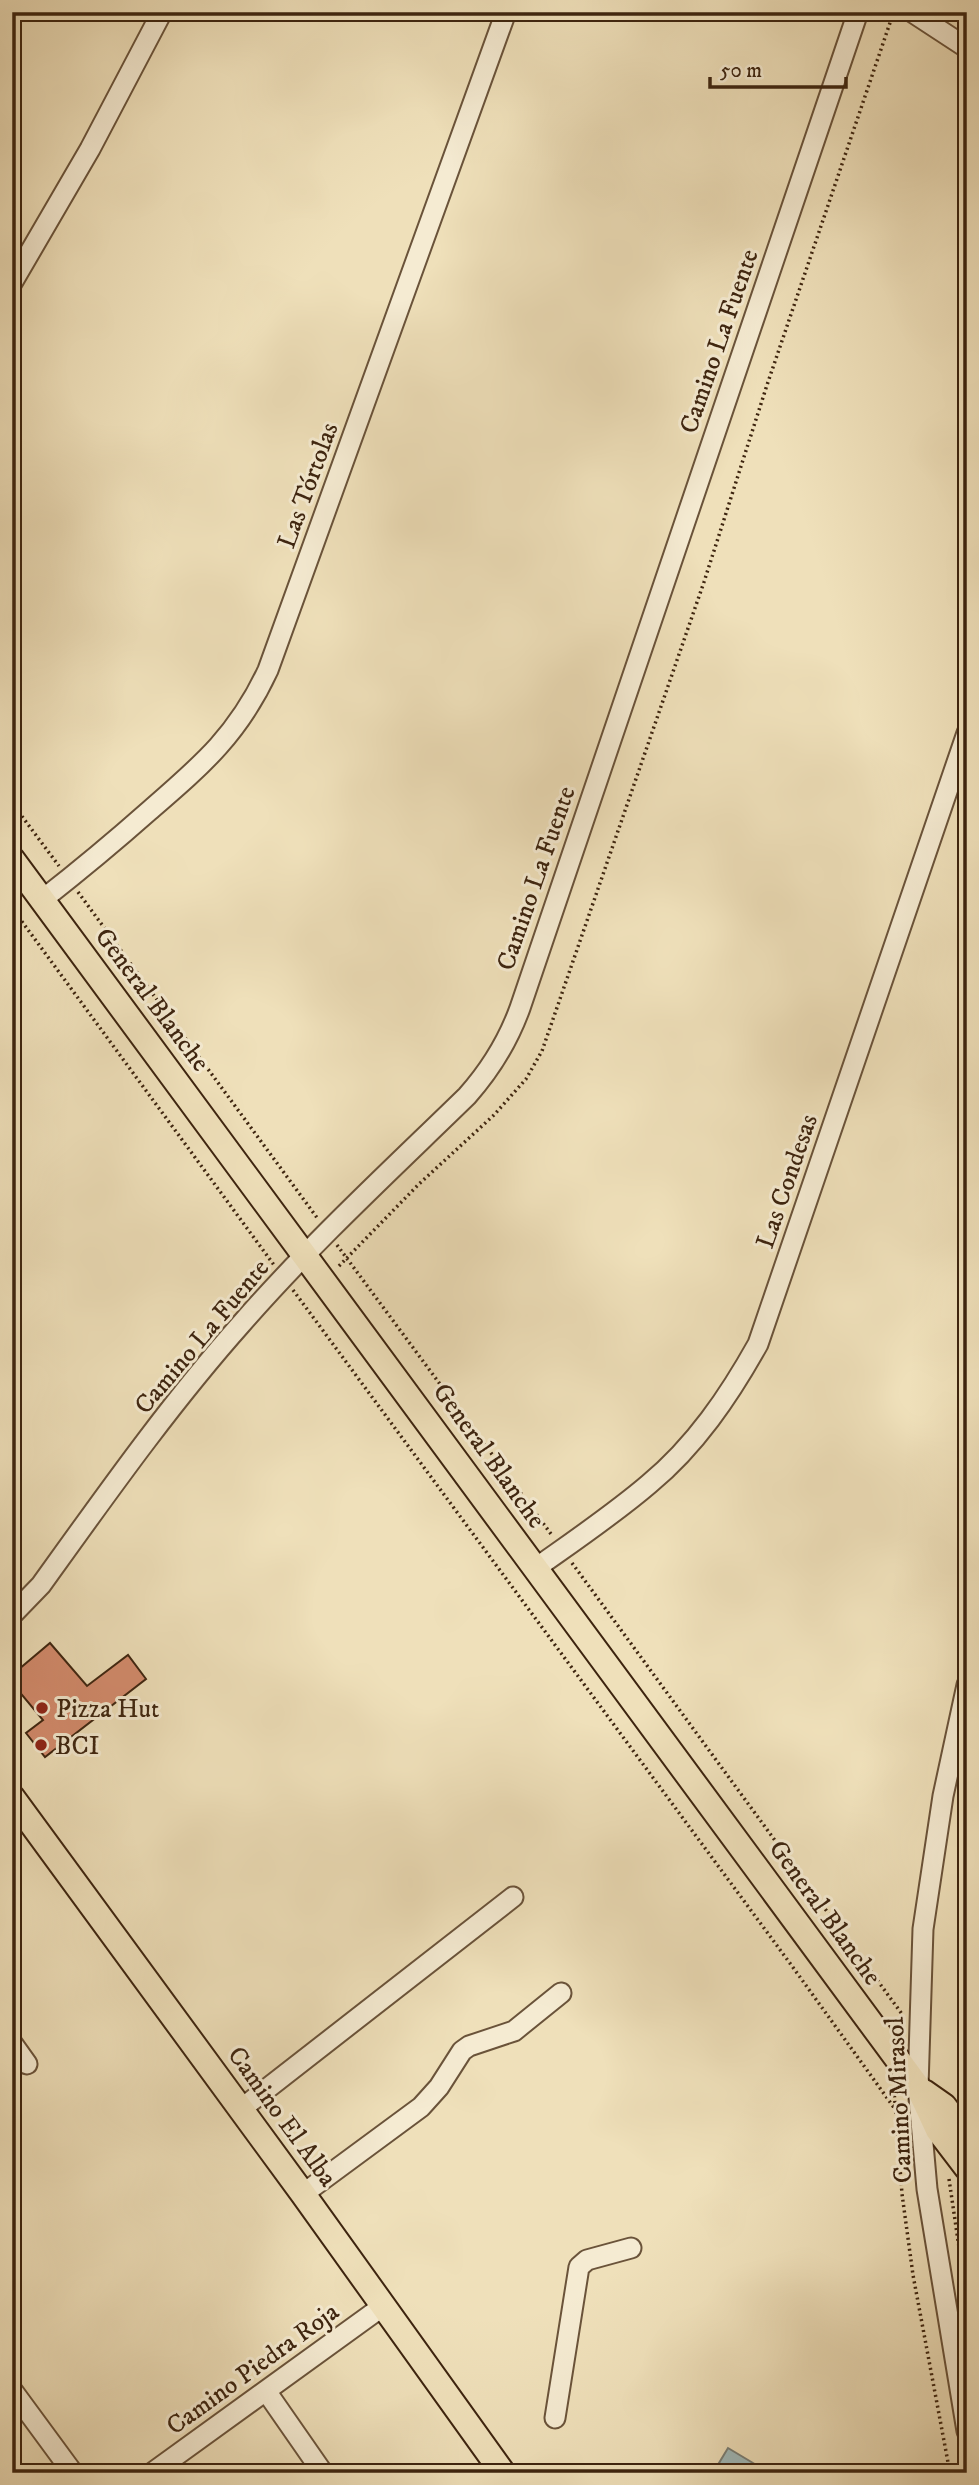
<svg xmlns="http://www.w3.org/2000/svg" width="979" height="2485" font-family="'IM FELL DW Pica',serif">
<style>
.water{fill:#9fbabb;stroke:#787e76;stroke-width:2}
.building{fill:#d58c6e;stroke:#3d240f;stroke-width:2}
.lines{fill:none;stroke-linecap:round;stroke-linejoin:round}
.minor-casing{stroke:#6a533a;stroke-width:23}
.major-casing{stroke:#3d240f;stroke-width:28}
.path{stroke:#3d240f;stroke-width:3.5;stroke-dasharray:2 3.5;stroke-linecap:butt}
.minor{stroke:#f5ebd2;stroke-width:19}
.major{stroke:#efe0ba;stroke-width:24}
.poi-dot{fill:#8f2418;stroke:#f5ebd2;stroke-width:2.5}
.labels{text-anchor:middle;stroke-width:6;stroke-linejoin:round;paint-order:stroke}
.street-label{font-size:26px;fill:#3d240f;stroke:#f5ebd2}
.poi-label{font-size:26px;fill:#3d240f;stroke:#f5ebd2;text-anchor:start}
</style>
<rect width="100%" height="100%" fill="#efe0ba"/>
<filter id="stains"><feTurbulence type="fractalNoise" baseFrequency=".00286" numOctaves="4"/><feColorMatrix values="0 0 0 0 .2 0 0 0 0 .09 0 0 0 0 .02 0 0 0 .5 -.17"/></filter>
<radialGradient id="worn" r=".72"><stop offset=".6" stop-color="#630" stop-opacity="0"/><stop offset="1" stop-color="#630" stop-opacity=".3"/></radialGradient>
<!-- water -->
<path class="water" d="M728,2448L758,2466V2473H735L719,2463Z"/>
<!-- building -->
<path class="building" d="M50,1643L87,1686L128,1655L146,1679L45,1757L26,1733L43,1720L12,1683V1675Z"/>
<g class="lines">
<defs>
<path id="minor" d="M912,12L967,48
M12,283L90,149L162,12
M42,900C79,871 114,842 149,811C201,766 238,735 268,670L506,12
M536,1568C574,1541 614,1514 649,1484C695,1446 729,1396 758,1344L967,733
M12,1615L41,1585C105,1496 169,1405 242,1323C312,1243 391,1170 467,1096C491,1069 508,1041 520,1008L858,12
M967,1685L943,1796L923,1929L918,2087L927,2189L967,2431
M12,2043L27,2064
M241,2109L513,1897
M303,2194L421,2107L439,2087L462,2051L469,2046L514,2031L561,1993
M12,2390L73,2473
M266,2391L323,2473
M555,2418L579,2267L587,2260L631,2248
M152,2473L383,2306"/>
<path id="major" d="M12,859L918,2087L938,2130L967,2168
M12,1797L303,2194L503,2473
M924,2092L944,2106L967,2137"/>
</defs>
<!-- minor casing -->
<use href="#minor" class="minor-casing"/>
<!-- major casing -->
<use href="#major" class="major-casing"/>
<!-- path -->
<path class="path" d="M12,803L59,866
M78,892L318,1219
M12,908L274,1265
M337,1245L551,1534
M339,1266L419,1184L494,1115L526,1079L542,1051L704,582L767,385L893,14
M293,1290L792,1966L895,2109
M572,1563L902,2014
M894,2090L902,2194L913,2275L950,2473
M949,2179L967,2302"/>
<!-- minor -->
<use href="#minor" class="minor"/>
<!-- major -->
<use href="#major" class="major"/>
</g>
<!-- markers -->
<g class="poi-dot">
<circle cx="42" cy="1708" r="7"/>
<circle cx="41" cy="1745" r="7"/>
</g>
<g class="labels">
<!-- street labels -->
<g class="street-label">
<text transform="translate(718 341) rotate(-71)" y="9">Camino La Fuente</text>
<text transform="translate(307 485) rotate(-70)" y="9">Las Tórtolas</text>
<text transform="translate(535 878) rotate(-71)" y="9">Camino La Fuente</text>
<text transform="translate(153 999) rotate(53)" y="9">General Blanche</text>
<text transform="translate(786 1181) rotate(-71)" y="9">Las Condesas</text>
<text transform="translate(201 1336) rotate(-50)" y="9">Camino La Fuente</text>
<text transform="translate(490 1455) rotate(54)" y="9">General Blanche</text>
<text transform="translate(826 1912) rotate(54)" y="9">General Blanche</text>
<text transform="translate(898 2100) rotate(-93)" y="9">Camino Mirasol</text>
<text transform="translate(283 2116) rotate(54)" y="9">Camino El Alba</text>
<text transform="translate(252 2368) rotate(-36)" y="9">Camino Piedra Roja</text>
</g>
<!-- poi labels -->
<g class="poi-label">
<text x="56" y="1717">Pizza Hut</text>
<text x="55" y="1754">BCI</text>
</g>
</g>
<!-- margin -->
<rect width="979" height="2485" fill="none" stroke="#efe0ba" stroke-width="42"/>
<rect x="14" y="14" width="951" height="2457" fill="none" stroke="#3d240f" stroke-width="3.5"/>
<rect x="21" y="21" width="937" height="2443" fill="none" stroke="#3d240f" stroke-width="2"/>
<!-- scale -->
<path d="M710 77v10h136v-10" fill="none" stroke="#3d240f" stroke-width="3.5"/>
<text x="720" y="77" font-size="21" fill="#3d240f" stroke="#f5ebd2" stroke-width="5" paint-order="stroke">50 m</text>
<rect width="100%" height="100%" filter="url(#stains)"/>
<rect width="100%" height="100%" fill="url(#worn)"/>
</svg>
